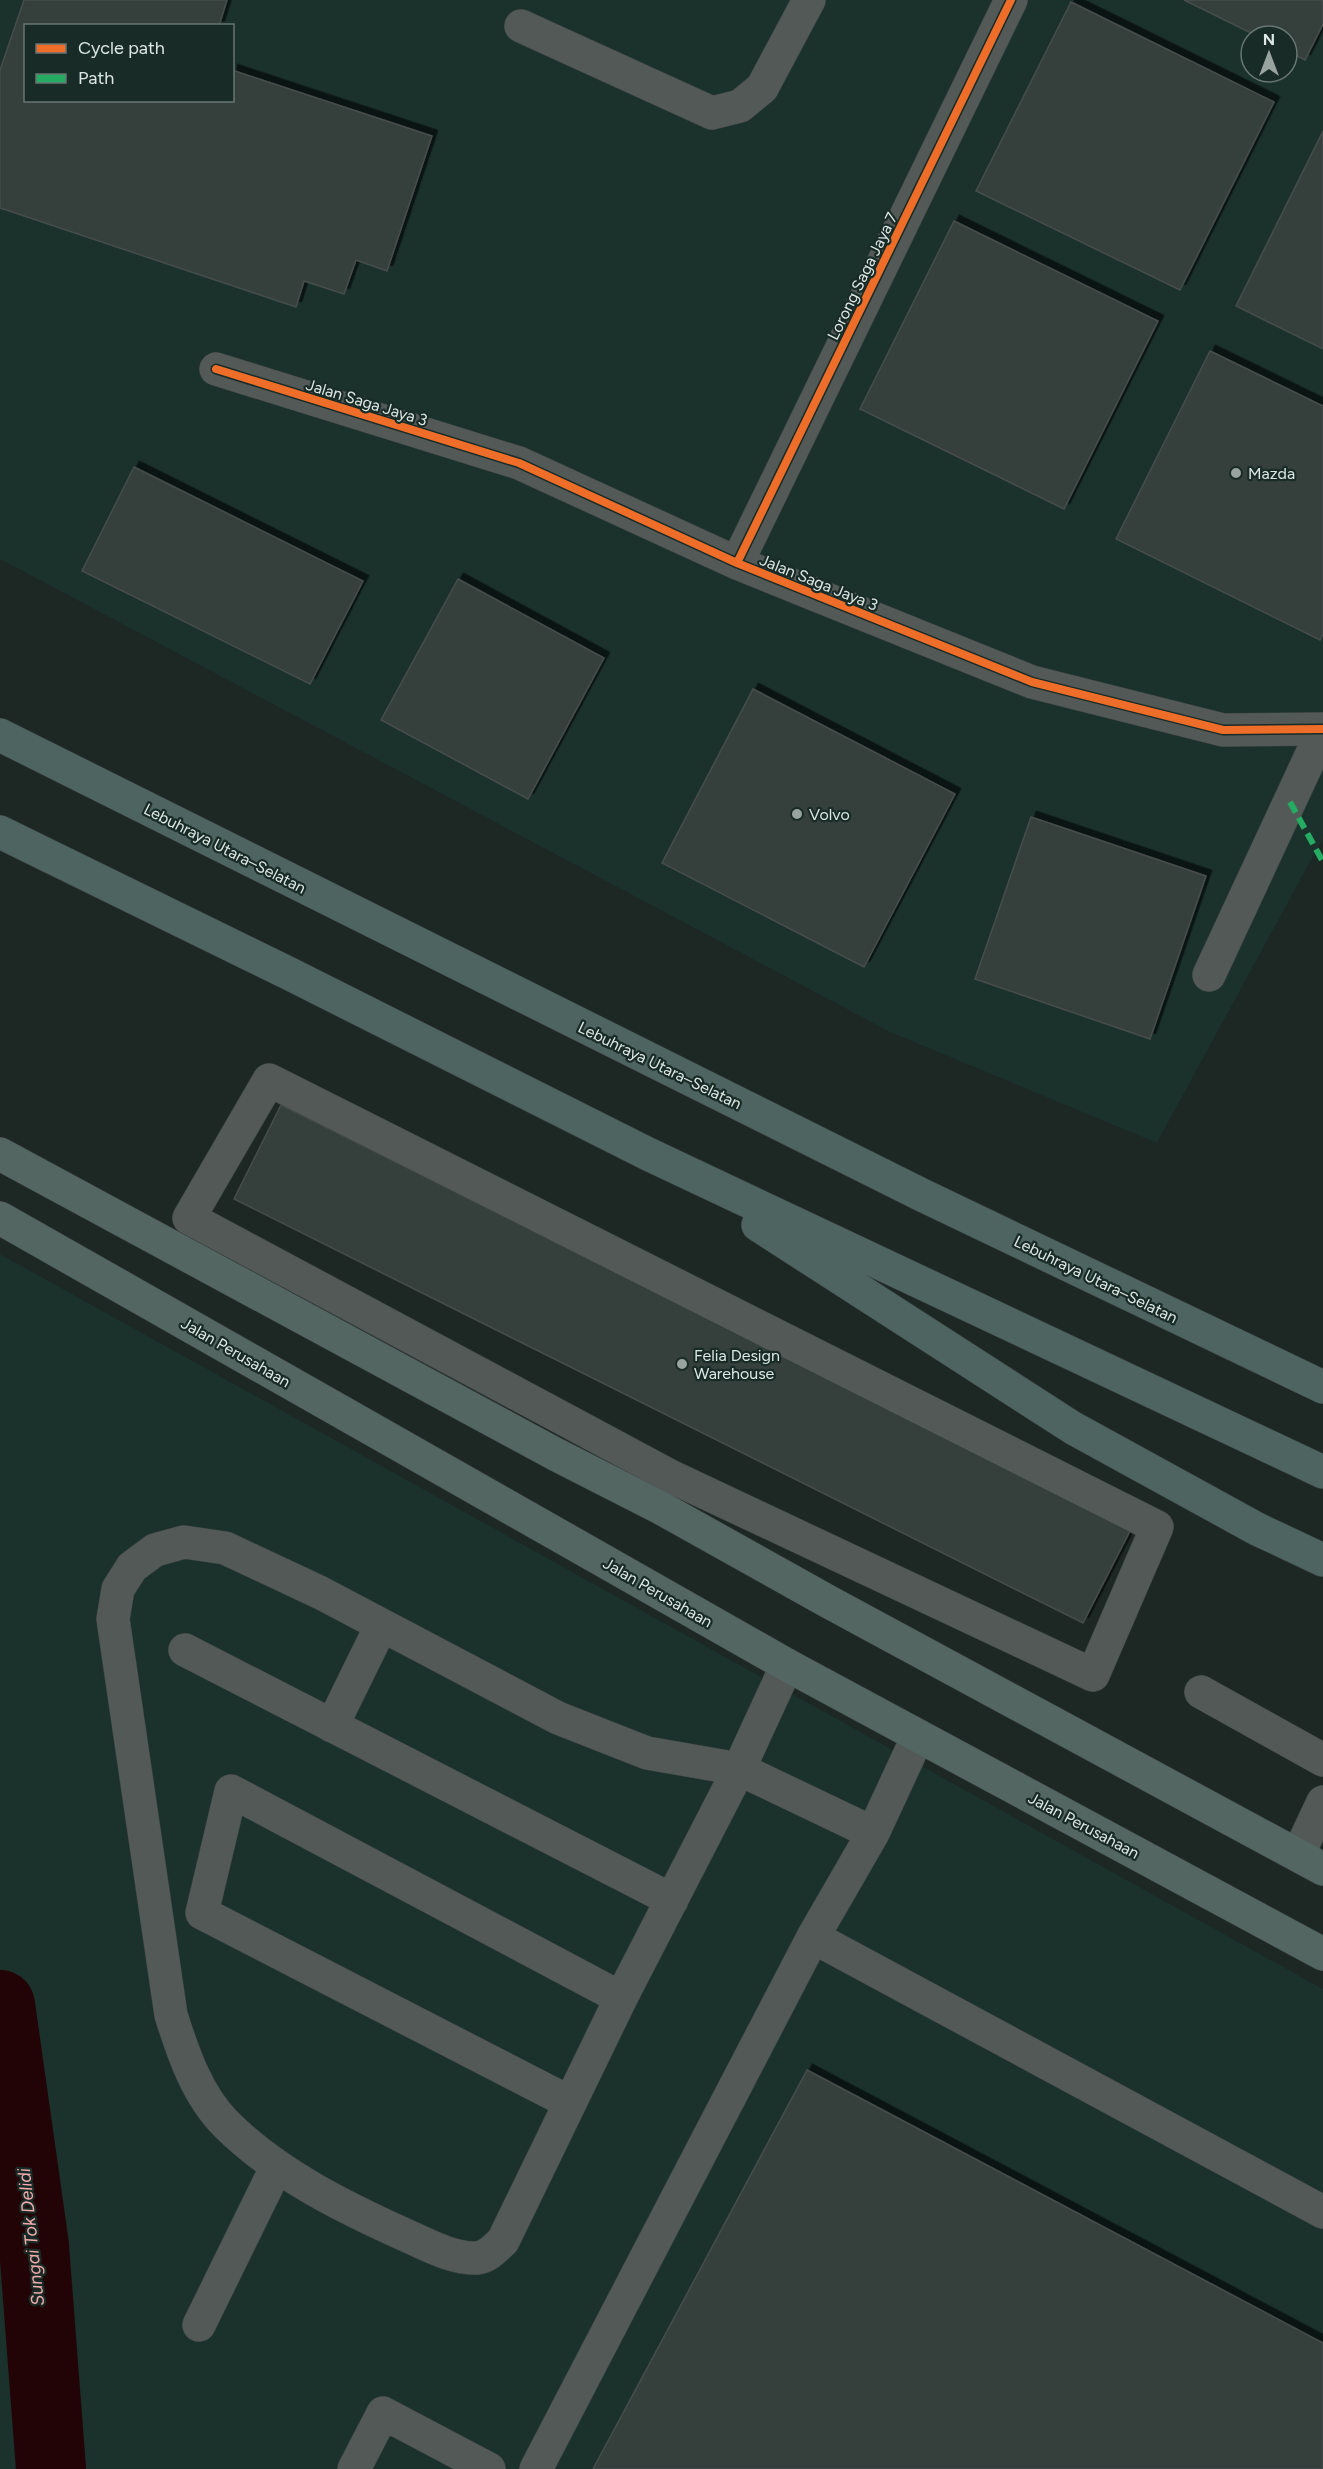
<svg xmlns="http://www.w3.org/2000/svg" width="1323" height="2469" font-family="Figtree,sans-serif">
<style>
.built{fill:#1a312c;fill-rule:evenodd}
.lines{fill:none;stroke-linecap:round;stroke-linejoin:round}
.river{stroke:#220406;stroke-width:70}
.building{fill:#36403d;stroke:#464d4b;stroke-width:1.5;filter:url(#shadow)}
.minor-casing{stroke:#3a4240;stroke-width:34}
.major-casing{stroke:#3a4240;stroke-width:34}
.highway-casing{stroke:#3a4240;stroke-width:34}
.minor{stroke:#525956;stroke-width:33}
.major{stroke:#536662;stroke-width:33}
.highway{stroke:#4d6460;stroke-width:33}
.quiet{stroke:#26ab63;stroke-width:6;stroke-dasharray:12 6;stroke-linecap:butt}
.cycleway-casing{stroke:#192b26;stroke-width:11}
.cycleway{stroke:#ee6e29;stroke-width:8}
.poi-dot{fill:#99a4a0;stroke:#192b26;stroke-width:2}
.labels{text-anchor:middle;stroke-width:4.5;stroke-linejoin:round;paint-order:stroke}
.street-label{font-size:16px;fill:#dce7e3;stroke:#192b26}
.poi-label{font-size:16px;fill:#dce7e3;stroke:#192b26;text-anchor:start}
.water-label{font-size:18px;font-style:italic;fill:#f3abac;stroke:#192b26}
</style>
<defs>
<filter id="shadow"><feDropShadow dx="5.5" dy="-5.5" stdDeviation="0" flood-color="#0009"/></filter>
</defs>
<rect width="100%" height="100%" fill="#1d2724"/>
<!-- built -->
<path class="built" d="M0,0H1323V838L1157,1143L890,1032L0,559ZM26,26H232V100H26ZM1251,36H1287V72H1251Z
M0,1254L1323,1989V2469H0Z"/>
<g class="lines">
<!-- river -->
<path class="river" d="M0,2005L34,2246L51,2469"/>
</g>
<!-- building -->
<path class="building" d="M24,0H227L219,26H26V100H232V70L432,136L387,271L356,260L344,294L304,281L296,307L0,208V70Z
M1184,0H1323V24L1305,60L1287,51V36H1257Z
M1071,2L1274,102L1180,290L976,191Z
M1323,131V349L1236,306Z
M954,221L1158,321L1064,509L860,409Z
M1210,351L1323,406V634L1320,640L1116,539Z
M134,467L363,581L310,684L82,571Z
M458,579L604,658L528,799L381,720Z
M753,689L955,794L864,967L662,863Z
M1031,817L1206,876L1150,1039L975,979Z
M281,1105L1131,1529L1083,1623L234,1199Z
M807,2070L1323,2343V2469H593Z"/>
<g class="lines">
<defs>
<path id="minor" d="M521,26L712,113L740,106L762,88L809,0
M216,369L519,463L737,563L1032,682L1223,730L1323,729
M737,563L1011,0
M1209,975L1323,730
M269,1080L1157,1527L1093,1675L672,1477L189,1218Z
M185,1650L672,1900
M787,1665L739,1769L621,1998L503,2241C495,2248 488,2257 477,2258C455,2259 432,2247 412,2238C347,2209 277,2175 226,2124C197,2095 183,2053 171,2015L113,1619L118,1589L132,1567L155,1550L184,1542L225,1548L321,1593L558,1718L647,1753L739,1769L873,1833
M1201,1692L1323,1760
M332,1726L381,1626
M1298,1855L1323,1802
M813,1937L1323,2212
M569,2102L202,1913L231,1791L621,1998
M199,2325L277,2166
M354,2469L383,2413L489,2469
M536,2469L813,1937L873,1833L918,1736"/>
<path id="major" d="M0,1154L555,1454L659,1507L829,1602L1323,1869
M0,1218L787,1665L1323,1954"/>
<path id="highway" d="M0,735L922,1195L1323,1387
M0,832L290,974L648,1154L1323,1472
M758,1225L1073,1428L1257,1529L1323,1560"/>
</defs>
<!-- minor casing -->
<use href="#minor" class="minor-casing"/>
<!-- major casing -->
<use href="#major" class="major-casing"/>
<!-- highway casing -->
<use href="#highway" class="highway-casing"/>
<!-- minor -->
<use href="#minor" class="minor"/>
<!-- major -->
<use href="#major" class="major"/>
<!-- highway -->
<use href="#highway" class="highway"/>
<!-- quiet -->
<path class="quiet" d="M1290,802L1323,862"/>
<defs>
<path id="cycleway" d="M216,369L519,463L737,563L1032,682L1223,730L1323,729
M737,563L1011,0"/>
</defs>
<!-- cycleway casing -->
<use href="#cycleway" class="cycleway-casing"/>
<!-- cycleway -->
<use href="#cycleway" class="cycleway"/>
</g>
<!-- markers -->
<g class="poi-dot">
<circle cx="1236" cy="473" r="6"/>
<circle cx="797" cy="814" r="6"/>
<circle cx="682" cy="1364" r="6"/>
</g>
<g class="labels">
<!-- street labels -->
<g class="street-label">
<text transform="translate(862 276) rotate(-64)" y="6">Lorong Saga Jaya 7</text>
<text transform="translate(367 402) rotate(17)" y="6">Jalan Saga Jaya 3</text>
<text transform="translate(819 582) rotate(22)" y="6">Jalan Saga Jaya 3</text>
<text transform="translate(225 848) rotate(27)" y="6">Lebuhraya Utara–Selatan</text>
<text transform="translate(660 1065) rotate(26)" y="6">Lebuhraya Utara–Selatan</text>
<text transform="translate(1096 1279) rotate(26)" y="6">Lebuhraya Utara–Selatan</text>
<text transform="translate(236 1352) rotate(30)" y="6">Jalan Perusahaan</text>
<text transform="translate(658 1592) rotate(30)" y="6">Jalan Perusahaan</text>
<text transform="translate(1084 1825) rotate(28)" y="6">Jalan Perusahaan</text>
</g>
<!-- poi labels -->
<g class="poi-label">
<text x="1248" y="479">Mazda</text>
<text x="809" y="820">Volvo</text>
<text x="694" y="1361">Felia Design<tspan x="694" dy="18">Warehouse</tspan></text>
</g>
<!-- water labels -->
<g class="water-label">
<text transform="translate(31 2237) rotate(-96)" y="6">Sungai Tok Delidi</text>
</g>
</g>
<!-- legend -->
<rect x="24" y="24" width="210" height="78" fill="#192b26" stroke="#677672" stroke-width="1.5"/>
<rect x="36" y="44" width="30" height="9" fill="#ee6e29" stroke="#677672" stroke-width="1.5"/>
<text x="78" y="54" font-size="18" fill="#dce7e3">Cycle path</text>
<rect x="36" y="74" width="30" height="9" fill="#26ab63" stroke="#677672" stroke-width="1.5"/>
<text x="78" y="84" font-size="18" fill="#dce7e3">Path</text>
<!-- north arrow -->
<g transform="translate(1269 54)"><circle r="28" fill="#192b26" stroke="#677672" stroke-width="1.5"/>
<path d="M0-4.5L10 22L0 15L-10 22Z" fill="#99a4a0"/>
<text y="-9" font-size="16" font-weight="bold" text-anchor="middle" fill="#dce7e3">N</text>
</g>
</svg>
